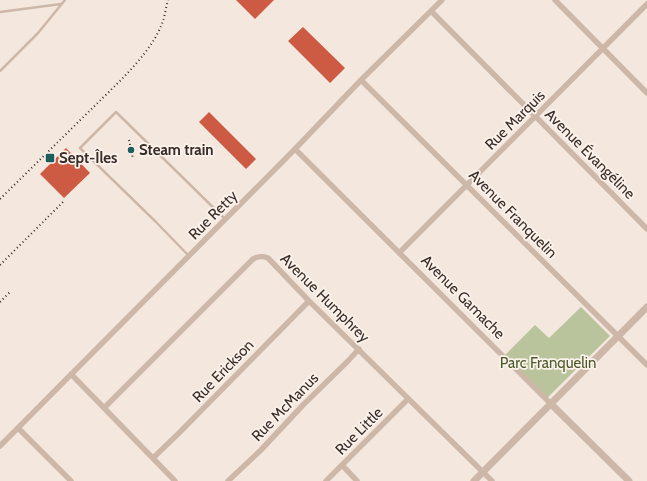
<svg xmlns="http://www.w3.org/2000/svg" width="647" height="481" font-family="Cabin,sans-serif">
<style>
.green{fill:#bac49c}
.building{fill:#cd5b43}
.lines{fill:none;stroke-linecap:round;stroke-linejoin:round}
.service{stroke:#cdb7a8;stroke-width:2.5}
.minor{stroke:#cdb7a8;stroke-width:5.5}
.tertiary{stroke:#cdb7a8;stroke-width:7}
.rail{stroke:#3a2d29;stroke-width:2;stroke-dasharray:1 3;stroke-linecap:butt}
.poi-dot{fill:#1c5e5e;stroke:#fbf2eb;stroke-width:1.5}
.labels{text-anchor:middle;stroke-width:3.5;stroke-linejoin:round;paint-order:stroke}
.street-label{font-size:15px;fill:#3a2d29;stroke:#fbf2eb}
.poi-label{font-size:15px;font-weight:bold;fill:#3a2d29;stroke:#fbf2eb;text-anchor:start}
.park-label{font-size:15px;fill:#4c5a2b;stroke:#fbf2eb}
</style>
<rect width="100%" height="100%" fill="#f4e8de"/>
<!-- green -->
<path class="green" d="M581,307L610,336L547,398L505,355L535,325L549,338Z"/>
<!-- building -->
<path class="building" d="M236,0H274L255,19Z
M303,27L345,68L330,83L288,41Z
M209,112L256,159L246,169L199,122Z
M66,148L90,173L64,198L40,174Z"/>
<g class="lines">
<!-- service -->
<path class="service" d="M0,12L61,4
M0,71L38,33L65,0
M188,255L156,222L80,148L116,112L225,219"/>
<!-- minor -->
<path class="minor" d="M555,0L647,93
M431,11L647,229
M361,80L647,365
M295,149L551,404
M399,253L647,4
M71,374L175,481
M104,408L253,259C259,256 262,256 268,258L309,301L492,481
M18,428L71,481
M0,446L295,149L361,80L442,0
M153,458L178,434L309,301
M342,465L357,481
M228,481L261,450L303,405L348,361L359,349
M326,481L408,399"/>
<!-- tertiary -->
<path class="tertiary" d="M551,404L629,481
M474,481L647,307"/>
<!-- rail -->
<path class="rail" d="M129,140L133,159
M0,199L121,80C137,63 155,44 163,21C165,15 166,7 168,0
M0,265L63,202
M0,302L10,292"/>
</g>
<!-- markers -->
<g class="poi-dot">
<circle cx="131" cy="150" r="4"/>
<rect x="45" y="153" width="10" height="10" rx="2"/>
</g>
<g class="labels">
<!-- street labels -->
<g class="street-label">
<text transform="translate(515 120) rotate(-45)" y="5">Rue Marquis</text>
<text transform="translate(590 154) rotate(45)" y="5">Avenue Évangéline</text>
<text transform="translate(513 214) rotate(45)" y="5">Avenue Franquelin</text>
<text transform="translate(213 215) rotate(-45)" y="5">Rue Retty</text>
<text transform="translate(463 297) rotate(45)" y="5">Avenue Gamache</text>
<text transform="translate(325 298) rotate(45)" y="5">Avenue Humphrey</text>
<text transform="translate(223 371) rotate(-46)" y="5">Rue Erickson</text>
<text transform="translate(285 407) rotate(-46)" y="5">Rue McManus</text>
<text transform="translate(359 431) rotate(-45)" y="5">Rue Little</text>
</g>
<!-- poi labels -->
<g class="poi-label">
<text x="139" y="155">Steam train</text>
<text x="59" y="163">Sept-Îles</text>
</g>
<!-- park labels -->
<g class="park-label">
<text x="548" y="368">Parc Franquelin</text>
</g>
</g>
</svg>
